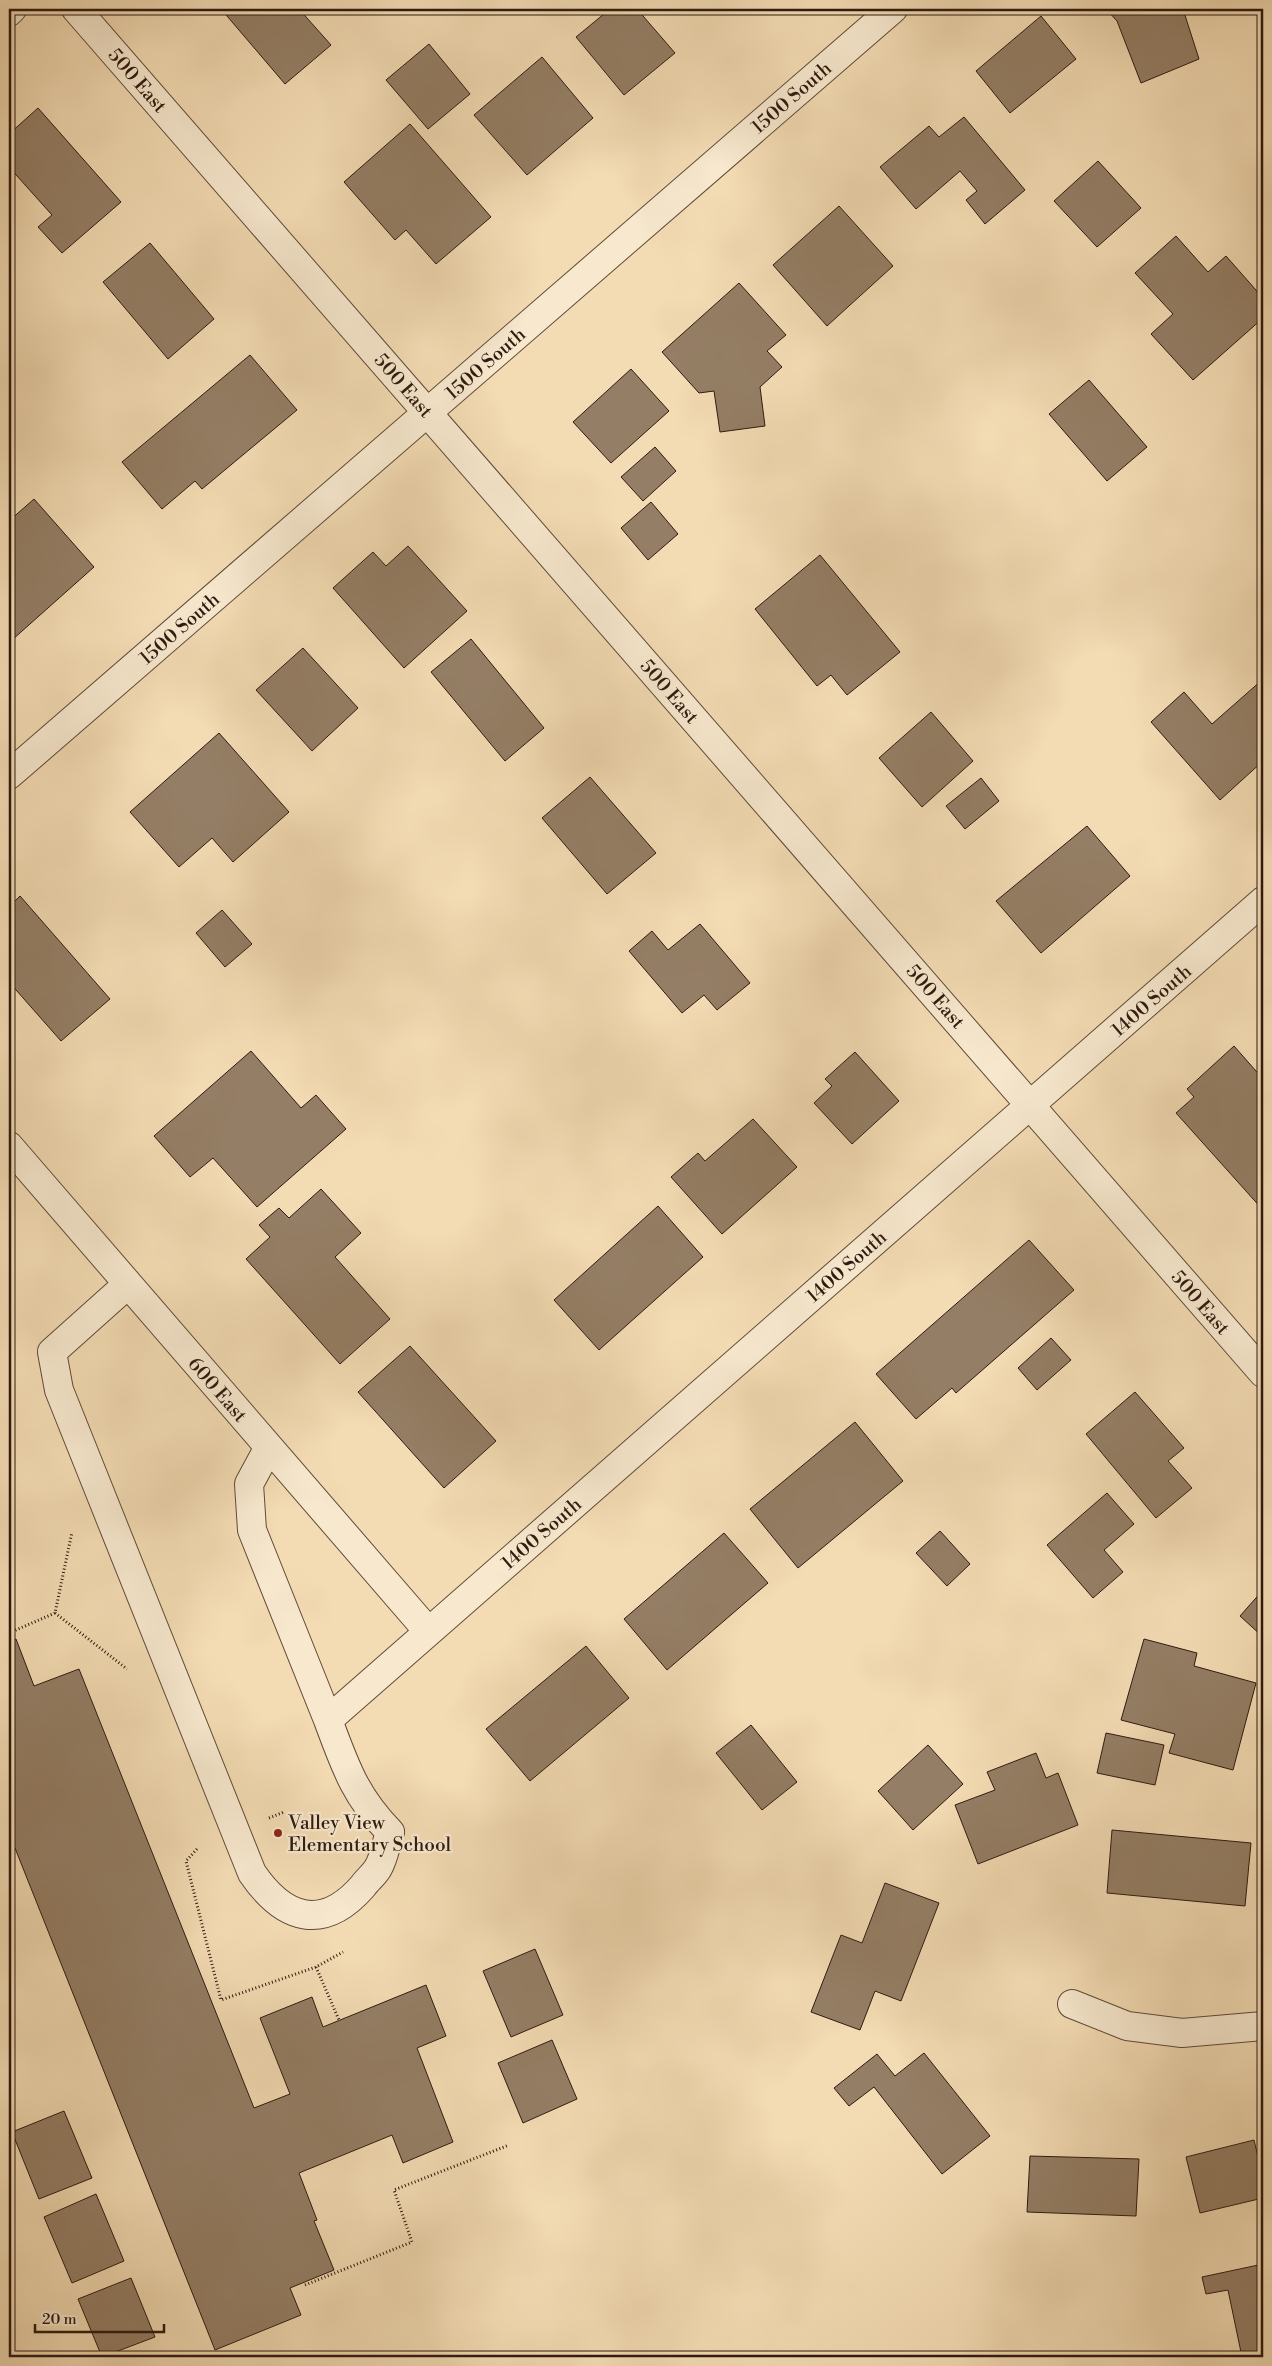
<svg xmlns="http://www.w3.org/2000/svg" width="1272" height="2366" font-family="'Libre Bodoni',serif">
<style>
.building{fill:#947e65;stroke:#2e1a10}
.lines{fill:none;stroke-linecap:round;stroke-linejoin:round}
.minor-casing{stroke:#5f4a39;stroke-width:30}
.path{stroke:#2e1a10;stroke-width:3;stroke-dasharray:1 2.5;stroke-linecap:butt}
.minor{stroke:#f7e8ce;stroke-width:28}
.poi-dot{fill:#8f2418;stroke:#f7e8ce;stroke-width:2}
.labels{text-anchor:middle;stroke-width:4.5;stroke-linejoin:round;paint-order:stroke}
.street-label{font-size:19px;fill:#2e1a10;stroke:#f7e8ce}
.poi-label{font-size:19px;fill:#2e1a10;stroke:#f7e8ce;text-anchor:start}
</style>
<rect width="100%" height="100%" fill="#f3dbb3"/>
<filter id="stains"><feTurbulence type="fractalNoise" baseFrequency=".004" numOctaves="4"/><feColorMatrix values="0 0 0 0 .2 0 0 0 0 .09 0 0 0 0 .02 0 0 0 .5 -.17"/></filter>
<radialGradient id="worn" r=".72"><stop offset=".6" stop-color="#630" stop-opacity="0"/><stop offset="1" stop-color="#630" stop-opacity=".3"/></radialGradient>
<!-- building -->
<path class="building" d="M221,9H299L331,45L285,84Z
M610,9H637L675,53L624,95L576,37Z
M717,9H730L723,15Z
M1106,9H1183L1199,59L1141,83L1117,21Z
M1041,16L1076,59L1010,113L976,71Z
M429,44L470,94L428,129L386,80Z
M542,57L593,118L527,175L474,115Z
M38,108L121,202L62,253L38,227L52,215L9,167V134Z
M964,117L1025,190L985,224L966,200L977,191L960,171L916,209L880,167L929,126L939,137Z
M410,124L491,217L436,264L406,230L395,240L344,182Z
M1098,161L1141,208L1097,247L1054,201Z
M839,206L893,266L827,326L773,265Z
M1176,236L1208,272L1226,256L1263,298V318L1193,380L1151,334L1173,314L1135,273Z
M150,243L214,319L168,359L103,282Z
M739,283L786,335L767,351L782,367L760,387L765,426L720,432L714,391L699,393L662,352Z
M250,355L297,410L202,489L195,481L162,509L122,462Z
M631,369L669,411L611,463L573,422Z
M1089,380L1147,447L1107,481L1049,414Z
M1263,390V403L1257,396Z
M655,447L676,471L643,501L621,477Z
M34,499L94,567L12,640L9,636V521Z
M651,502L678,534L648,560L621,528Z
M408,546L467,611L404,668L333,588L373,552L386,566Z
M820,555L900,652L847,695L831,675L817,686L755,609Z
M471,639L544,728L505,761L431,672Z
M303,648L358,708L312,751L256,690Z
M1262,680L1263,761L1220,800L1151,722L1184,692L1212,724Z
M931,712L973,761L922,807L879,758Z
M219,733L289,812L233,862L212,838L179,867L130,812Z
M590,777L656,853L607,894L542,818Z
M981,778L999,801L965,829L946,806Z
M1087,826L1130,876L1041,953L996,901Z
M20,896L110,999L61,1041L9,982V907Z
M222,910L252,944L225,967L196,933Z
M700,924L750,983L717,1010L704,995L682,1013L629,951L652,931L668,950Z
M1234,1046L1263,1079V1210L1176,1113L1194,1097L1187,1089Z
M251,1051L301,1108L316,1095L346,1129L257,1207L213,1158L190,1177L154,1136Z
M855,1052L899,1101L852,1144L814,1103L832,1086L825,1079Z
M753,1119L797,1167L722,1234L671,1177L698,1153L705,1161Z
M321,1189L361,1233L335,1257L390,1319L340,1364L246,1259L270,1237L259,1225L279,1208L289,1218Z
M658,1206L703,1257L599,1350L554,1300Z
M1029,1240L1074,1290L956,1393L952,1388L916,1419L876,1374Z
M1051,1338L1071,1360L1037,1390L1018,1368Z
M410,1346L496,1441L444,1488L358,1392Z
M1135,1392L1184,1448L1168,1461L1192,1488L1156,1518L1086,1434Z
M855,1422L903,1481L798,1568L750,1509Z
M1107,1493L1134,1524L1104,1550L1123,1572L1093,1598L1047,1545Z
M940,1531L970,1564L947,1586L916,1553Z
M724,1533L768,1583L667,1670L624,1619Z
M1263,1590V1637L1240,1616Z
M16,1639L34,1686L79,1669L254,2108L290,2094L260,2018L312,1997L323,2027L426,1985L446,2036L417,2048L453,2142L403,2163L392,2135L299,2173L317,2220L314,2221L334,2270L290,2288L301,2315L215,2350L9,1833V1642Z
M1144,1639L1197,1653L1194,1666L1256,1683L1233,1770L1169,1753L1175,1734L1121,1720Z
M586,1646L629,1698L530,1781L486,1729Z
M751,1725L797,1782L762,1810L716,1753Z
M1106,1733L1164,1745L1155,1785L1097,1773Z
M928,1745L963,1784L913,1830L878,1791Z
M1036,1753L1046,1778L1058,1773L1078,1825L978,1864L955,1805L995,1790L987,1772Z
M1112,1830L1251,1843L1245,1906L1107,1893Z
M885,1883L939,1903L901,2001L875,1991L860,2030L811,2012L841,1935L862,1943Z
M535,1949L563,2015L511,2037L483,1971Z
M552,2040L577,2099L523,2123L498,2063Z
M924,2053L990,2136L942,2174L874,2087L849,2106L834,2088L877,2054L895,2076Z
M64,2111L92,2178L39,2199L12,2132Z
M1254,2140L1263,2178V2198L1200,2213L1186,2157Z
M1030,2156L1139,2159L1136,2216L1027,2212Z
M96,2194L124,2261L72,2283L44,2217Z
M1263,2264V2357H1242L1228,2290L1206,2294L1202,2277Z
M131,2278L155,2337L102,2357L78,2299Z"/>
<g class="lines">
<defs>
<path id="minor" d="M76,9L1263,1373
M9,12L12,9
M9,775L893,9
M9,1146L428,1631
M128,1284L52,1352L59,1390L252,1873C284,1920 323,1932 363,1886C367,1880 374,1875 378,1868C384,1858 386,1844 390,1832C355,1796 345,1766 328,1720L1263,901
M269,1447L249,1484L252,1530L328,1720
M1072,2004L1127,2026L1182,2033L1263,2026"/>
</defs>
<!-- minor casing -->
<use href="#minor" class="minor-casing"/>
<!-- path -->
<path class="path" d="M55,1613L127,1669
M9,1633L55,1613L72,1532
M269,1818L284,1812
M197,1849L186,1861L221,2000L316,1967L343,1952
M316,1967L339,2020
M305,2285L412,2242L394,2190L509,2145"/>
<!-- minor -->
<use href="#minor" class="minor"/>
</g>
<!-- markers -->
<circle class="poi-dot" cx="278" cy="1833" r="5"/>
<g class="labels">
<!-- street labels -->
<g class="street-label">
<text transform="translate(138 80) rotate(49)" y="7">500 East</text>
<text transform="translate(791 97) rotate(-41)" y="7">1500 South</text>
<text transform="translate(485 363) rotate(-41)" y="7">1500 South</text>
<text transform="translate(404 385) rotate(49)" y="7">500 East</text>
<text transform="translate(179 628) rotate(-41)" y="7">1500 South</text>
<text transform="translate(670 691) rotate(49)" y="7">500 East</text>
<text transform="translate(936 996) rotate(49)" y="7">500 East</text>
<text transform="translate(1151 1000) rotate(-41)" y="7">1400 South</text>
<text transform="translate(846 1266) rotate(-41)" y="7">1400 South</text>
<text transform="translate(1201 1302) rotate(49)" y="7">500 East</text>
<text transform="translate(218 1389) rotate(49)" y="7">600 East</text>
<text transform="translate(541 1533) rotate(-41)" y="7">1400 South</text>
</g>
<!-- poi labels -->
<g class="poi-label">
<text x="288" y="1829">Valley View<tspan x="288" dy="22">Elementary School</tspan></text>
</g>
</g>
<!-- margin -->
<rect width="1272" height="2366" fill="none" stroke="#f3dbb3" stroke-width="30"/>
<rect x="10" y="10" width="1252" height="2346" fill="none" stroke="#2e1a10" stroke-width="2.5"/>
<rect x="15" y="15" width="1242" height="2336" fill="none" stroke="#2e1a10"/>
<!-- scale -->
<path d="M35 2324v8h129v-8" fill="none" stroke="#2e1a10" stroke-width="2.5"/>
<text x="42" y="2324" font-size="15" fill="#2e1a10" stroke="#f7e8ce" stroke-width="4" paint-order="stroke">20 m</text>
<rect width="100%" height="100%" filter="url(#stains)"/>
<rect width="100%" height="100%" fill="url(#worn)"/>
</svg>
